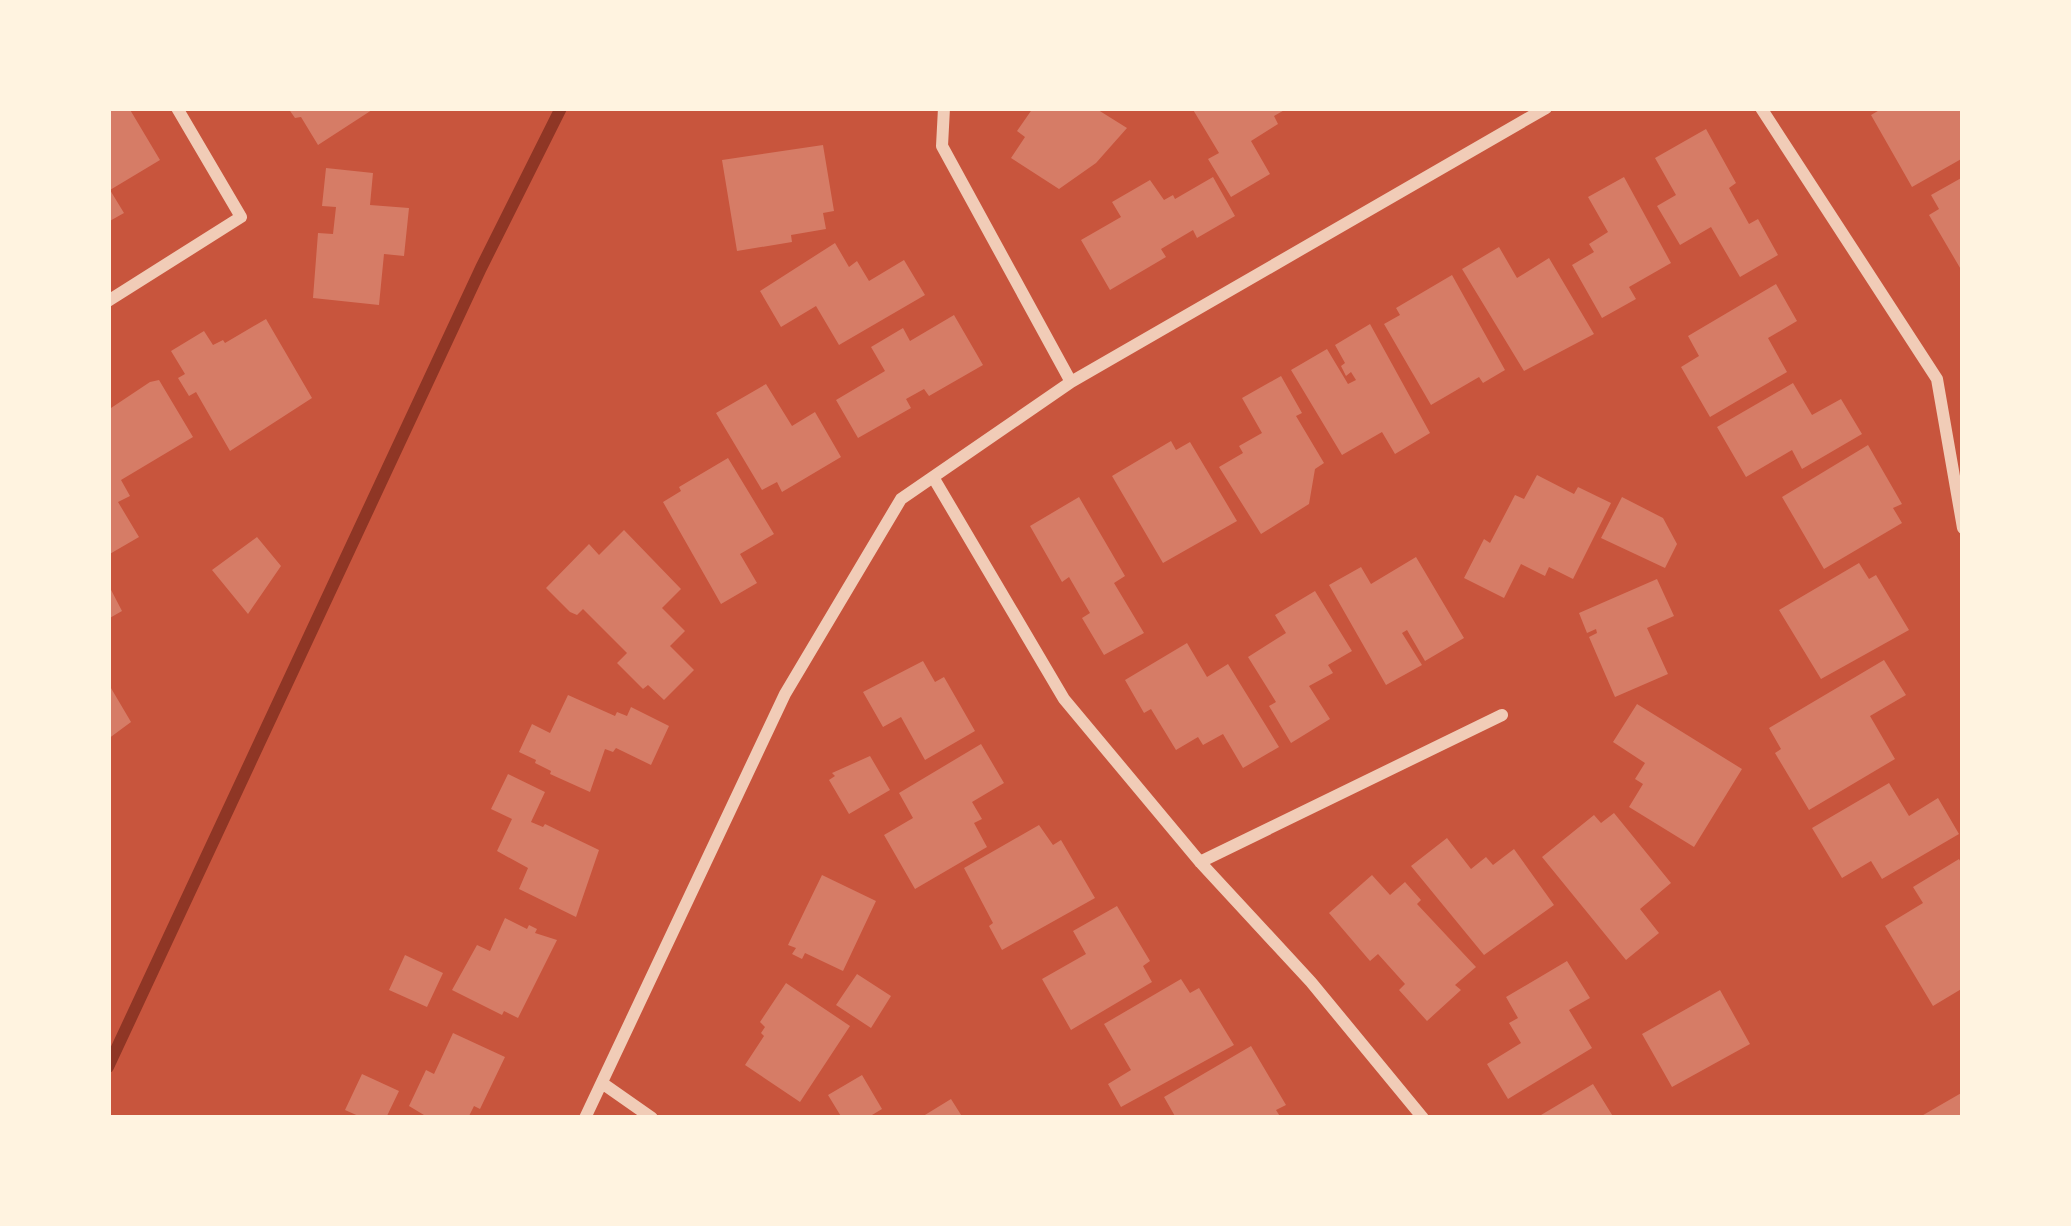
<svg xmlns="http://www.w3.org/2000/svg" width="2071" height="1226" font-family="'Exo 2',sans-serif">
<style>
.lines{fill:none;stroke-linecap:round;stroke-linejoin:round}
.stream{stroke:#8f3625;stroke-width:12}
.building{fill:#d67c66}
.minor{stroke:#f1ccb7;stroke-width:12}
</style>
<rect width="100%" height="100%" fill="#c8553d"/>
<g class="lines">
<!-- stream -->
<path class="stream" d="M108,1067L481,268L561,108"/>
</g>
<!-- building -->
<path class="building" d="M108,108H129L160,160L110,190L124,213L108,222Z
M288,108H375L318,145L301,117L295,118Z
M1033,108H1095L1127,128L1096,163L1059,189L1011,158L1025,137L1017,131Z
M1192,108H1288L1274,116L1278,124L1251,141L1270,174L1231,197L1208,159L1219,153Z
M1883,108H1963V158L1912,187L1871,115Z
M1706,129L1736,183L1729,188L1749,224L1758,219L1778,255L1740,277L1711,227L1680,245L1657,206L1676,195L1655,158Z
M823,145L834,211L823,213L826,229L791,235L792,242L737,251L722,160Z
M326,168L373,173L370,205L409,208L404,256L384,254L379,305L313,298L318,233L333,234L336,207L322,206Z
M1213,177L1235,216L1197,238L1193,230L1161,249L1166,257L1110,290L1081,240L1121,217L1112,202L1150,180L1164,200L1173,195L1175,199Z
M1624,177L1671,263L1629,287L1636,299L1602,318L1572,265L1594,252L1589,244L1608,232L1588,197Z
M1963,177V273L1929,215L1939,209L1931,195Z
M835,243L849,267L857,261L869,281L904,260L925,295L839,345L816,306L781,327L760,291Z
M1499,247L1517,278L1549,258L1594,334L1524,371L1462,269Z
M1452,275L1505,370L1483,383L1479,377L1431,405L1384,324L1400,315L1396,308Z
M1776,284L1797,321L1768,338L1787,372L1710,417L1681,367L1699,356L1688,336Z
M954,315L983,365L929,396L924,389L906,399L911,408L858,438L836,400L885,371L871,347L903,328L910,341Z
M266,319L312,398L230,451L196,392L189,396L178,378L185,374L171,351L204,331L213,345L223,340L225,343Z
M1370,324L1430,433L1395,454L1382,432L1342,455L1291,370L1327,349L1348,384L1356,380L1351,372L1346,376L1341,366L1345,363L1335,345Z
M1281,376L1302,413L1296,416L1324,463L1315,469L1309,504L1261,534L1219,467L1243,453L1239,446L1262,433L1242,398Z
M159,380L193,437L121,480L130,496L118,502L139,537L108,555V410L150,382Z
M1793,383L1812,415L1841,399L1862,434L1802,469L1792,450L1746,477L1717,427Z
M766,384L792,426L815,412L841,457L782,492L777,482L762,490L716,413Z
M1171,441L1176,450L1190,442L1237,521L1163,563L1112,476Z
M1868,445L1902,504L1893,508L1902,523L1824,569L1782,497Z
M728,458L774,534L740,554L757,583L721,604L663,502L681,491L679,487Z
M1537,475L1574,494L1578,487L1611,503L1573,579L1549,567L1545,576L1521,564L1504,598L1464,578L1484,539L1490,543L1515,495L1524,499Z
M1079,497L1125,576L1114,583L1144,633L1104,655L1082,618L1090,613L1069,577L1062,582L1030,526Z
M1622,497L1663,518L1677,544L1665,568L1601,538Z
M624,530L681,589L662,608L685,631L670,646L694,670L664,700L648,685L643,689L617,663L627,653L583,609L577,615L570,612L546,588L589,544L599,555Z
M257,537L281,566L248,614L212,570Z
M1416,557L1464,638L1425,661L1407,630L1402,633L1422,665L1386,685L1329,585L1361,567L1371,584Z
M1859,563L1869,579L1876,575L1909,630L1821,679L1779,610Z
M1657,579L1674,616L1647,628L1668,674L1615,697L1589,637L1597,633L1596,629L1587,633L1579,613Z
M108,584L122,611L108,619Z
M1315,591L1352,651L1328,665L1333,673L1309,686L1330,719L1291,743L1269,706L1276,702L1248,657L1286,633L1275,615Z
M1187,643L1207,677L1228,664L1279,747L1243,768L1223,734L1203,745L1198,737L1176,750L1151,709L1144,713L1125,680Z
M1884,660L1906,695L1870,716L1895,759L1809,810L1775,753L1781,749L1769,728Z
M923,661L935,682L944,677L975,731L925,760L901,717L883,727L863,692Z
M108,683L131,722L108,739Z
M568,695L615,716L617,712L627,716L631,707L669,726L651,765L616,748L613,752L605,749L590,792L550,774L551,771L535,763L536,760L519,752L532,724L550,733Z
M1637,704L1742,769L1694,847L1629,807L1643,784L1635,779L1645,763L1613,742Z
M981,744L1004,783L972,802L982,819L974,823L987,847L915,889L884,835L913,818L899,793Z
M870,756L890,790L849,814L829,780L835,776L832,773Z
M508,774L545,792L531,822L543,827L545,824L599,850L576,917L519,889L528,868L497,851L512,819L491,809Z
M1889,783L1909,816L1938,798L1959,834L1882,879L1871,861L1842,878L1812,828Z
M1614,813L1671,883L1640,909L1659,933L1626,960L1542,857L1594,815L1601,823Z
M1039,825L1053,845L1061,840L1095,898L1002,950L989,926L993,923L964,868Z
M1447,838L1471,869L1486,857L1493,865L1514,849L1554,905L1484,955L1411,866Z
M1959,859L1963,866V988L1933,1006L1885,926L1923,903L1913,887Z
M822,875L876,901L843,971L805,953L802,959L792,954L796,948L788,945Z
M1372,875L1390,895L1405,882L1421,900L1417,904L1476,967L1455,985L1461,990L1427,1021L1399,990L1405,984L1378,954L1370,961L1329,913Z
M1117,906L1150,961L1143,966L1152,982L1071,1030L1042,979L1086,954L1073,931Z
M505,918L527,929L529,925L537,929L535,933L557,940L518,1018L504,1011L502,1015L452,990L477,945L490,951Z
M405,955L443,973L427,1007L389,990Z
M1567,961L1590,998L1569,1010L1592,1048L1508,1099L1487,1064L1521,1043L1509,1023L1518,1018L1506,997Z
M857,974L891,996L871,1028L836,1005Z
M1181,979L1190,993L1199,988L1234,1045L1121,1107L1108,1084L1131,1070L1104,1024Z
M786,983L850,1026L800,1102L745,1065L764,1036L761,1033L765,1027L760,1022Z
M1720,990L1750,1044L1672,1087L1642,1034Z
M453,1033L505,1057L480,1109L474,1106L468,1118H429L409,1106L426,1070L434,1074Z
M1251,1046L1286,1105L1276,1110L1281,1118H1176L1164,1097Z
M362,1074L399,1091L386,1118H363L345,1110Z
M862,1075L882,1109L867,1118H842L828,1095Z
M1593,1084L1614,1118H1536Z
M1963,1092V1118H1918Z
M951,1099L963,1118H920Z"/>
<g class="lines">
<!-- minor -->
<path class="minor" d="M944,108L942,146L1071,382
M1761,108L1937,379L1963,528
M108,301L241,217L177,108
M933,477L1064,699L1200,862L1311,982L1423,1118
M1200,862L1502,715
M602,1083L652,1118
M585,1118L785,694L901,499L1071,382L1546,108"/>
</g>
<!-- border -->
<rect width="2071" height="1226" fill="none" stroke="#fff3e0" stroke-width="222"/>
</svg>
